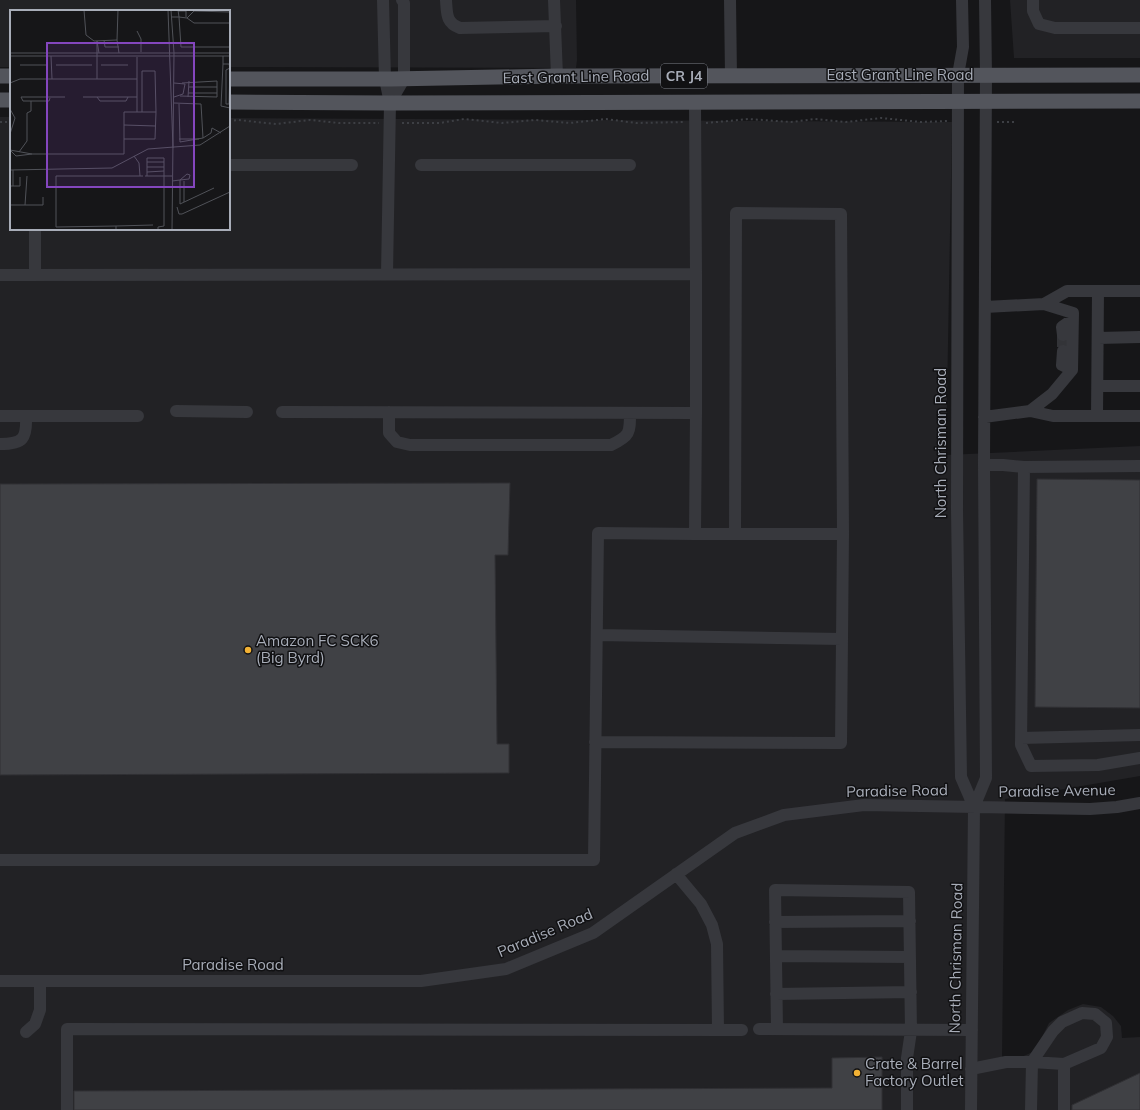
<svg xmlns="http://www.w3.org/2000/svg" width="1140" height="1110" font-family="Mulish,sans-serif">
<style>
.built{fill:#222225}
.building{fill:#404145;stroke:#303034}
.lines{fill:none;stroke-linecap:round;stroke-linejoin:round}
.minor-tunnel{stroke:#333438;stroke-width:12;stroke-dasharray:12 6;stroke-linecap:butt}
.path{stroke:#3d3f44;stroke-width:2;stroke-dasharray:2 3;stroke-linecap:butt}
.minor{stroke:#37383d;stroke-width:12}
.major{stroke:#53555c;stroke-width:15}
.poi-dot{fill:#f2b134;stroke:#111113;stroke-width:1.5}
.labels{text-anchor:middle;stroke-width:3;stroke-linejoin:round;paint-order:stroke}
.shield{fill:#111113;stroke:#7b7e86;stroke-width:1}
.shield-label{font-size:14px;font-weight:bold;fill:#a8adb8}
.street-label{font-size:15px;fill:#a8adb8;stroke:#111113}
.poi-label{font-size:15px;fill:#a8adb8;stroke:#111113;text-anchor:start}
.inset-road{fill:none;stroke:#505258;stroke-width:1}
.view{fill:#8446be;fill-opacity:0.15;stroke:#8446be;stroke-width:2}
.inset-edge{fill:none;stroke:#a8adb8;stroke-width:2}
</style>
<rect width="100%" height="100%" fill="#161618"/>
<!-- built -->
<path class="built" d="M0,0H576L577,60L576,68L229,67V11H11V67H0Z
M1010,0H1140V58H1014Z
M0,117H11V229H229V118L952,122L946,455L1140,446V776L1005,799L1002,1058H1019L1035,1051L1049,1023L1068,1010L1083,1004L1101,1007L1113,1016L1121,1026L1122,1038L1140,1037V1110H0Z"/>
<!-- building -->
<path class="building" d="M1037,479L1140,480V708L1035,707Z
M510,483L508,555H495L497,744H509V773L0,775V484Z
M882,1057V1110H74V1091L832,1088V1058Z
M1140,1073V1110H1072V1105Z"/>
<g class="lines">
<!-- minor-tunnel -->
<path class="minor-tunnel" d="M1063,335V351"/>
<!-- path -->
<path class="path" d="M229,121L238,120L276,124L310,120L339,123H379
M0,122H11
M997,122H1016
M402,123H440L464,119L502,123L535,120L570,123L606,119L636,123L684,122
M706,123L749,119L791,122L815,119L846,122L881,118L921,122L947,121"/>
<!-- minor -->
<path class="minor" d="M383,0L385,79L390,103L387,274
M446,0C447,14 446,23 460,28L556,26
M554,0L557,76
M730,0L731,76
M962,0L963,47L958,75L957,510L961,777L974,807
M1033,0V11L1039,24L1055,28H1140
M695,102L696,274
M390,103L404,79V3L402,0
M229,165H352
M421,165H630
M35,229V274
M0,275L696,274V413L282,412
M1044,304L1067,291H1140
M1063,335L1062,327L1072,320
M1098,338L1140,337
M1063,351L1062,365L1072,370
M1098,386H1140
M176,411L247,412
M1030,411L1053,416H1140
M389,412V433L397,442L410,445H611C630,436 630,433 630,413
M0,416H138
M1097,416L1098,291
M984,417L1030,411L1052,394L1072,370L1073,313L1044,304L985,307
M0,444C23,444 27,439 26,416
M984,465H1003L1024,467L1140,466
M1024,467L1021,745L1031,766L1098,765L1140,758
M695,534H843L841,214L736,213L735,534
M597,635L842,639
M1021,738L1140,735
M595,742L841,743L843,534
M0,860H594L598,533L695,534L696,413
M676,874L701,904L712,925L717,944L718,1030
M775,922L910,921
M776,956L910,957
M0,981H421L506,969L593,933L735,833L784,815L864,805L1090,809L1117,807L1140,803
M776,994L911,992
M1082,1013L1095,1014L1106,1023L1107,1037L1101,1048L1064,1064L1032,1062L1053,1031L1062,1022Z
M759,1029L972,1030
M777,1029L775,890L909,892L911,1031L907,1058V1110
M26,1032L35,1024L40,1010V981
M971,1069L1006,1062H1032L1031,1110
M67,1110V1029L742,1030
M971,1110L974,807L986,778L984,465L986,75L985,0
M1064,1110V1064"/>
<!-- major -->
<path class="major" d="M0,76H11
M229,79H391L557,76L1140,75
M0,100H11
M229,102L390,103L1140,101"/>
</g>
<!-- markers -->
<g class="poi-dot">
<circle cx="248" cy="650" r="4"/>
<circle cx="857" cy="1073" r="4"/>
</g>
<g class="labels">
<!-- shield labels -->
<rect class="shield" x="661" y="64" width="46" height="24" rx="3"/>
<g class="shield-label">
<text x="684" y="81">CR J4</text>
</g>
<!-- street labels -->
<g class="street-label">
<text x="900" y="80">East Grant Line Road</text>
<text transform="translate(576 77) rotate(-1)" y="5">East Grant Line Road</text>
<text transform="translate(941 443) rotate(-90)" y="5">North Chrisman Road</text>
<text transform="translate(897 791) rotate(-1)" y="5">Paradise Road</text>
<text transform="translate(1057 791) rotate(-1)" y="5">Paradise Avenue</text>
<text transform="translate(545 933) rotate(-23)" y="5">Paradise Road</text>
<text transform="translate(956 958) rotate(-89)" y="5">North Chrisman Road</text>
<text x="233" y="970">Paradise Road</text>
</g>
<!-- poi labels -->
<g class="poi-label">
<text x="256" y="646">Amazon FC SCK6<tspan x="256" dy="17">(Big Byrd)</tspan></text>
<text x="865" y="1069">Crate &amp; Barrel<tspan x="865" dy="17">Factory Outlet</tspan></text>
</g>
</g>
<!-- overview -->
<g transform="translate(10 10)">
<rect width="220" height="220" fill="#161618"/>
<path class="inset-road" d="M74,0L76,25L84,31L107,30L109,43M158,0L163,138M161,0L164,43L162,220M168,1H176V7M220,2L184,1L177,8L184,13H220M162,7H169L168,0M177,8L169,7L171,37H220M127,21L131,29V42M94,30L95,37H109M107,30L108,0M87,31L89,43M0,43H220M0,46H220M41,46L42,69M213,46V54H220M127,47V69M213,54L211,96L220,98M219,54L220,58L216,60V94H219L220,58M10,55H37M46,55H82M91,55H118M87,69V31M0,73L10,69H127V87H73M179,77H207M178,83H207M170,86L207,87V71L172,73M11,87H55M11,87L13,91H39L40,88M87,87L90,91H116L118,87M164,87L173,84L175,74L164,73M178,87L179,71M0,90V73M164,93L191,94L193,128L170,132L169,94M0,99L5,108L0,124M127,102H146L145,61H132V102M114,115L146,116M193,128L201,123L202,118L211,123M114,129H145L146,102M169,129H189M0,140L22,144H114V102H127V87M0,140L6,146L22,144M9,142L17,131V103L21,101V91M124,146L129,153L130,166M137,152H154M137,157H154M0,160L102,158L138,139L190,135L220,116M0,160V176M3,160V176M137,162L154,161M177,164L180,165L179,169L170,170ZM135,166H162M137,166V148H154V216L148,217V220M162,171L170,170V194L204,178M0,176H10V167M174,192V171M0,195H33V187M15,195L17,166M167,197L169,204H172L220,182M106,216L143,215M106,220V216L46,217V166H133"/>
<path class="view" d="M37,33H184V177H37Z"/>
<rect width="220" height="220" class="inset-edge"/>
</g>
</svg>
